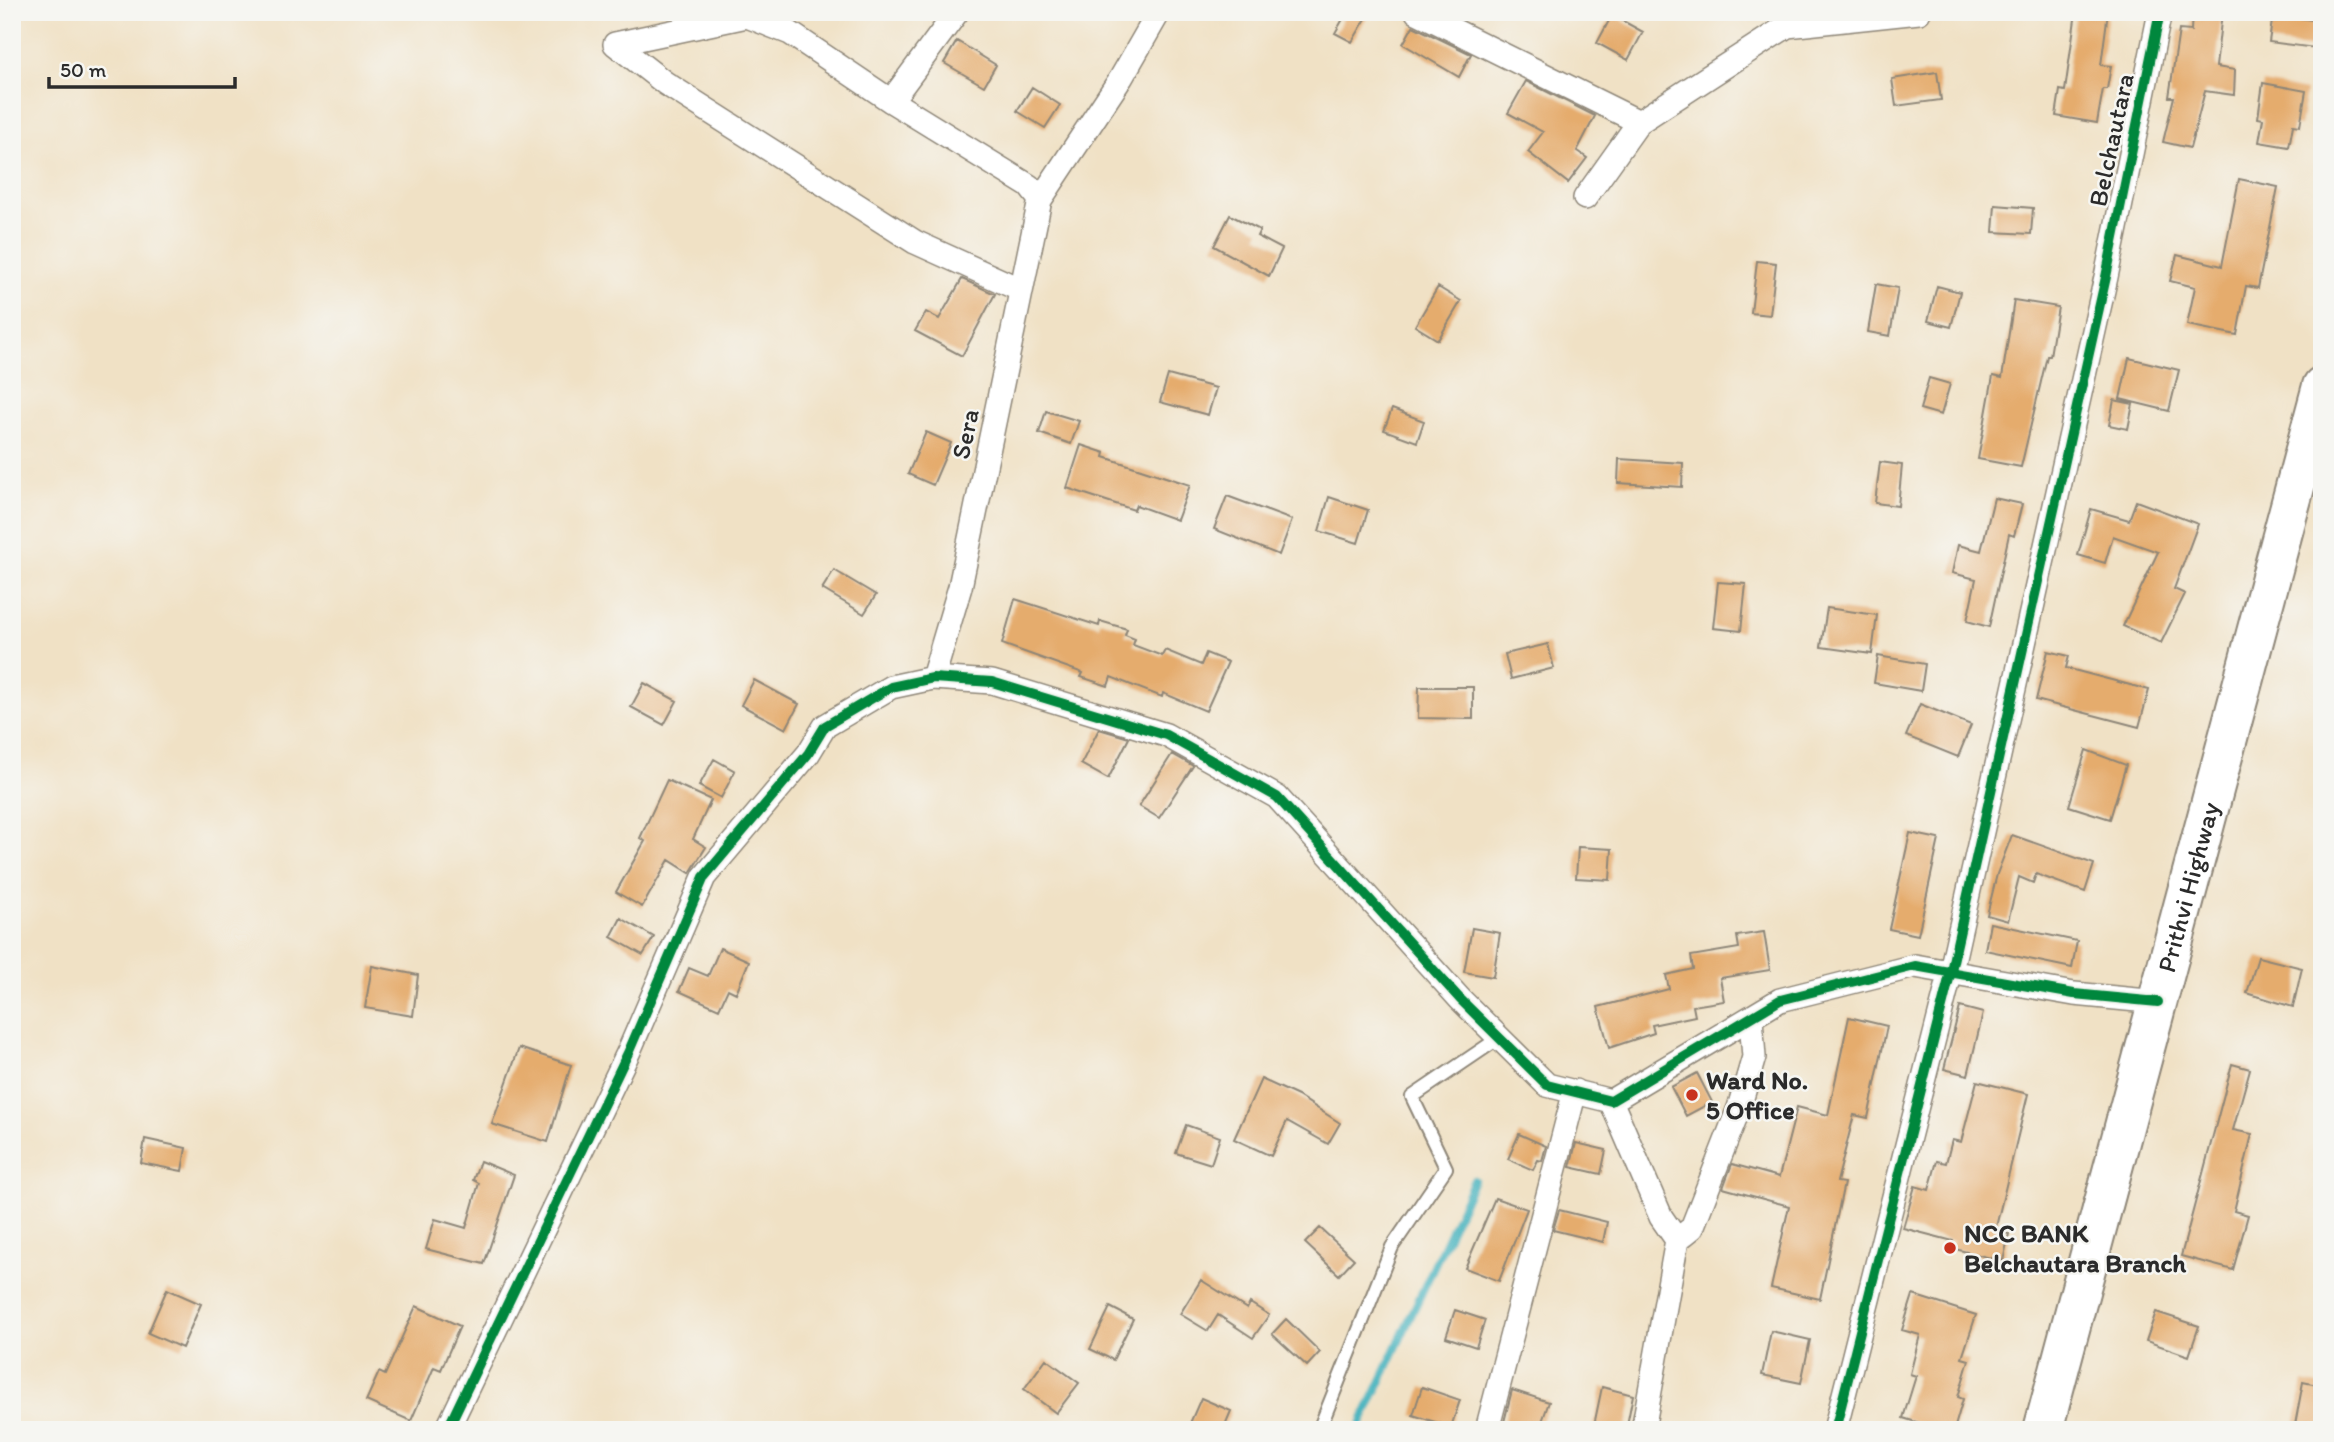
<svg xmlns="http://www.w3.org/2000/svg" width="2334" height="1442" font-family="Itim,sans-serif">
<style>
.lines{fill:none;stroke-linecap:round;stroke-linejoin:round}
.stream{stroke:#40b0bc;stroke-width:8}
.building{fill:#e5ac6d}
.service-casing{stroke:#8e8678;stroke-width:16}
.minor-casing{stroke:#8e8678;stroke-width:26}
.trunk-casing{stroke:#8e8678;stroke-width:42}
.service{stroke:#fff;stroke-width:12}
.minor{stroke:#fff;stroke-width:23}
.trunk{stroke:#fff;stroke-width:38}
.cycleway-casing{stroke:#f6f6f2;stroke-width:15}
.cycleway{stroke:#00873e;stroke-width:10}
.poi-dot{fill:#c8321e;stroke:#f6f6f2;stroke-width:2.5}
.labels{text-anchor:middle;stroke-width:5;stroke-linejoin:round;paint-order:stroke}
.street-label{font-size:26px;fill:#2b2b2b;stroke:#f6f6f2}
.poi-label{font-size:26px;font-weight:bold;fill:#2b2b2b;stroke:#f6f6f2;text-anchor:start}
</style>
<rect width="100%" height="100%" fill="#f6f6f2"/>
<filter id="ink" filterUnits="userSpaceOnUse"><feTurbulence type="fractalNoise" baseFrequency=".0143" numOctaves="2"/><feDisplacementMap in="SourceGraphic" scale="14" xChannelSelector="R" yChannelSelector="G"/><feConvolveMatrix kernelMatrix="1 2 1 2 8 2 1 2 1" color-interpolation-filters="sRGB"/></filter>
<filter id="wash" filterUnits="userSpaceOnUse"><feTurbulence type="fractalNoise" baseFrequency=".00686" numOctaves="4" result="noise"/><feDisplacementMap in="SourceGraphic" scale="28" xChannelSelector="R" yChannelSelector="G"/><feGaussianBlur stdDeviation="1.57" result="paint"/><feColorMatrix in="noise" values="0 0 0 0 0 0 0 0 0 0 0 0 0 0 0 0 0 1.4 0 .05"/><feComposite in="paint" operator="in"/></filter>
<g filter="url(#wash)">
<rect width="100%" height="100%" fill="#f0e1c5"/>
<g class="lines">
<!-- stream -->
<path class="stream" d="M1358,1430L1474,1180"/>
</g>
<g id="blocks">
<!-- building -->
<path class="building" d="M1347,12H1370L1352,42L1335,33Z
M2076,12H2108L2101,65L2111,66L2107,89H2103L2097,123L2056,116L2060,90L2065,91Z
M2192,12H2222L2216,67L2235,70L2234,95L2205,91L2190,148L2163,142L2174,97H2169L2179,30L2191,31Z
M2273,14L2319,21L2315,48L2269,42Z
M1612,15L1643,32L1628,60L1597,43Z
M1413,26L1471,54L1459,77L1403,44Z
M957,41L996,65L984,86L944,63Z
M1937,72L1941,100L1896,106L1892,79Z
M1526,81L1595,116L1577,151L1587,158L1568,183L1528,152L1543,132L1508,113Z
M2263,83L2306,91L2300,126L2293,125L2289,147L2259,142L2263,119L2258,118Z
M1032,87L1060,105L1045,128L1017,111Z
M2239,179L2278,187L2258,288L2246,286L2237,335L2187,325L2195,287L2170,281L2177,255L2222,266Z
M1995,205L2033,208L2031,234L1993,232Z
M1230,215L1260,230L1257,236L1282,249L1269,276L1214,246Z
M1757,261L1776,263L1770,315L1751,313Z
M962,279L995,294L962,356L915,331L926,312L939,319Z
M1876,284L1898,288L1890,336L1868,332Z
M1937,286L1960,292L1951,327L1928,321Z
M1438,287L1461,301L1438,340L1415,326Z
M2014,300L2058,307L2050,356H2047L2021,467L1978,459L1993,376L2002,378Z
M2129,358L2179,370L2169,411L2120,399Z
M1168,375L1216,388L1208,415L1160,402Z
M1929,378L1950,384L1941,415L1920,409Z
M2114,400L2133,404L2128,429L2109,425Z
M1392,409L1424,421L1417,442L1384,430Z
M1046,411L1079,421L1071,444L1039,433Z
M926,432L951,443L933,485L908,474Z
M1081,445L1105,453L1104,457L1190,485L1177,520L1136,505L1134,510L1067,488Z
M1619,459L1683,463L1682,487L1618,483Z
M1880,462L1902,465L1898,506L1875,503Z
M1227,496L1292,520L1279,555L1214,529Z
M1329,497L1368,510L1358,543L1319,531Z
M1994,498L2022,504L2014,536L2009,534L1989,627L1967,621L1976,579L1952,573L1958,545L1981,551Z
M2136,501L2198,524L2174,589L2185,594L2161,643L2123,626L2158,552L2113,536L2105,563L2078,555L2091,509L2129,520Z
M834,570L876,595L864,614L822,589Z
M1718,582L1746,584L1741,631L1713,628Z
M1015,599L1099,626L1100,621L1127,629L1125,635L1135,639L1133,645L1162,656L1165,650L1201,665L1206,653L1228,662L1206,711L1163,693L1162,697L1111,677L1108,686L1081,677L1083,673L1002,644Z
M1827,608L1877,615L1872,654L1821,647Z
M1548,644L1554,668L1511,679L1505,654Z
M2048,651L2069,656L2066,668L2149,690L2139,727L2036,700Z
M1878,656L1925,664L1921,691L1874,683Z
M754,680L799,704L786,729L741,705Z
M644,683L677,701L664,725L631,707Z
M1419,687H1473V719L1418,718Z
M1920,704L1971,725L1958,757L1906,736Z
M1099,729L1129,738L1108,779L1081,764Z
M2086,750L2126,765L2110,819L2069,806Z
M1172,754L1193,766L1159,818L1139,806Z
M714,759L735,771L721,798L699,786Z
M667,780L711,800L693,839L706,847L690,873L669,860L642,907L616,892L645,841L640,838Z
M1910,833L1939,839L1918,935L1889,929Z
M2012,835L2094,864L2085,892L2036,874L2033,883L2019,877L2008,921L1987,915L1997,874Z
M1578,847L1612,849L1610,880L1576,878Z
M621,918L654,937L643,955L611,937Z
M1990,923L2077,941L2072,968L1985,950Z
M1472,928L1500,933L1493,977L1464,972Z
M1764,932L1770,970L1720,978L1724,1001L1693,1006L1695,1016L1652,1025L1654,1033L1609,1048L1598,1007L1669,989L1666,975L1693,969L1691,956L1739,948L1737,936Z
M720,948L749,961L736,993L728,989L719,1009L679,991L689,968L708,976Z
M2258,957L2302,968L2293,1007L2247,993Z
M372,966L418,975L413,1016L365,1008Z
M1960,1007L1983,1013L1968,1075L1944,1069Z
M1849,1017L1887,1026L1868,1118L1854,1115L1837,1182L1844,1183L1820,1299L1771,1288L1789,1206L1723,1188L1732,1164L1779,1177L1797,1107L1828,1115Z
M519,1048L571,1065L548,1142L492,1124Z
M2232,1064L2250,1069L2233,1130L2252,1134L2234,1211L2248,1215L2233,1270L2181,1256Z
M1697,1073L1712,1102L1686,1116L1671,1087Z
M1261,1079L1298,1096L1340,1123L1328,1144L1287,1121L1271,1156L1234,1139Z
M1977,1081L2028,1094L1995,1231L2009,1234L2003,1261L1951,1248L1953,1241L1903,1228L1915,1186L1929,1190L1937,1161L1946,1163L1952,1140L1961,1142Z
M1186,1125L1220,1137L1211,1164L1176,1153Z
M1519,1134L1546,1146L1542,1161L1538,1160L1533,1170L1508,1159Z
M145,1139L186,1148L182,1171L141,1163Z
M1576,1143L1606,1150L1601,1174L1570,1167Z
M480,1161L514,1175L484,1264L426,1249L435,1219L466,1228L479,1183L473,1180Z
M1495,1198L1527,1209L1499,1281L1465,1268Z
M1559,1210L1607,1222L1603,1242L1553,1230Z
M1320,1228L1354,1259L1339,1275L1305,1243Z
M1201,1280L1247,1309L1250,1303L1269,1315L1253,1338L1218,1315L1208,1331L1180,1314Z
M167,1289L201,1304L182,1348L148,1333Z
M1913,1295L1976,1315L1962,1358L1969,1360L1958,1397L1963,1399L1954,1430H1942L1903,1418L1916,1376L1910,1374L1920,1335L1902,1330Z
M416,1306L460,1326L441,1370L434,1367L411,1421L366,1401L379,1372L385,1375Z
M1110,1307L1133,1319L1113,1360L1090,1349Z
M1455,1310L1485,1320L1476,1347L1446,1337Z
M2156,1312L2199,1326L2189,1356L2146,1341Z
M1286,1319L1320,1352L1307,1366L1272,1334Z
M1771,1331L1810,1340L1801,1383L1762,1375Z
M1046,1359L1079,1383L1056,1413L1024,1389Z
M2303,1382L2322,1386V1430H2294Z
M1422,1387L1460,1400L1451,1427L1413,1415Z
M1602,1387L1633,1395L1626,1430H1593Z
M1512,1390L1549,1402L1539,1430H1502Z
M1201,1398L1231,1411L1223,1430H1187Z"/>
</g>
</g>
<g filter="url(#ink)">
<use href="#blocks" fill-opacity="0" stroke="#8e8678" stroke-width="2"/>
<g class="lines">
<defs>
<path id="service" d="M1319,1430L1392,1247L1446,1168L1412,1097L1499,1038"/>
<path id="minor" d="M957,12L891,101L1029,186L1040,200
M1417,12L1639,122
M891,101L790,33L747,16L615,44L665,83L915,242L1021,290
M1585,198L1639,122L1787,26L1919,12
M933,678L960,587L1040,200L1121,78L1159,12
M1611,1101L1661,1217L1677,1240
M447,1430L629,1051L704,877L808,754L825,726L891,687L933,678L992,682L1166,735L1277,797L1460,999L1547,1085L1611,1101L1780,1000L1915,966L2074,994L2158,1002
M1487,1430L1575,1091
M1643,1430L1677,1240L1692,1228L1739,1108L1754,1057L1751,1019
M1835,1430L1950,975L2106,277L2160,12"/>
<g id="trunk">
<path id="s1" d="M2043,1430L2322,386"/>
</g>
</defs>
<!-- service casing -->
<use href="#service" class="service-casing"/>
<!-- minor casing -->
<use href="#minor" class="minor-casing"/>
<!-- trunk casing -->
<use href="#trunk" class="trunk-casing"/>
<!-- service -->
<use href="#service" class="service"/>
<!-- minor -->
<use href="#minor" class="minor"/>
<!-- trunk -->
<use href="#trunk" class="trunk"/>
<defs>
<path id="cycleway" d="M447,1430L629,1051L704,877L808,754L825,726L891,687L933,678L992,682L1166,735L1277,797L1460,999L1547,1085L1611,1101L1780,1000L1915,966L2074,994L2158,1002
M1835,1430L1950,975L2106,277L2160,12"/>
</defs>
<!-- cycleway casing -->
<use href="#cycleway" class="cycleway-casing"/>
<!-- cycleway -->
<use href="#cycleway" class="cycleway"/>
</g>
</g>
<!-- markers -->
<g class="poi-dot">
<circle cx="1692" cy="1095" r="7"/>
<circle cx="1950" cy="1248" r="7"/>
</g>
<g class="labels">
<!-- street labels -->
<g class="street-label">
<text transform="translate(2111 140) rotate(-78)" y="9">Belchautara</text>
<text transform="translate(965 434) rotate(-78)" y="9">Sera</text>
<text dy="9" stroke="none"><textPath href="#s1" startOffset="562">Prithvi Highway</textPath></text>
</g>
<!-- poi labels -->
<g class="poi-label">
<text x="1706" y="1089">Ward No.<tspan x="1706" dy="30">5 Office</tspan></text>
<text x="1964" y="1242">NCC BANK<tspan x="1964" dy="30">Belchautara Branch</tspan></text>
</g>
</g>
<!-- margin -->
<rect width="2334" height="1442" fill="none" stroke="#f6f6f2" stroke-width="42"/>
<!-- scale -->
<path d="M49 77v10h186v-10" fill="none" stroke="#2b2b2b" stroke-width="3.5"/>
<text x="60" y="77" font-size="21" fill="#2b2b2b" stroke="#f6f6f2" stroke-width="5" paint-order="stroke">50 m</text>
</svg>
